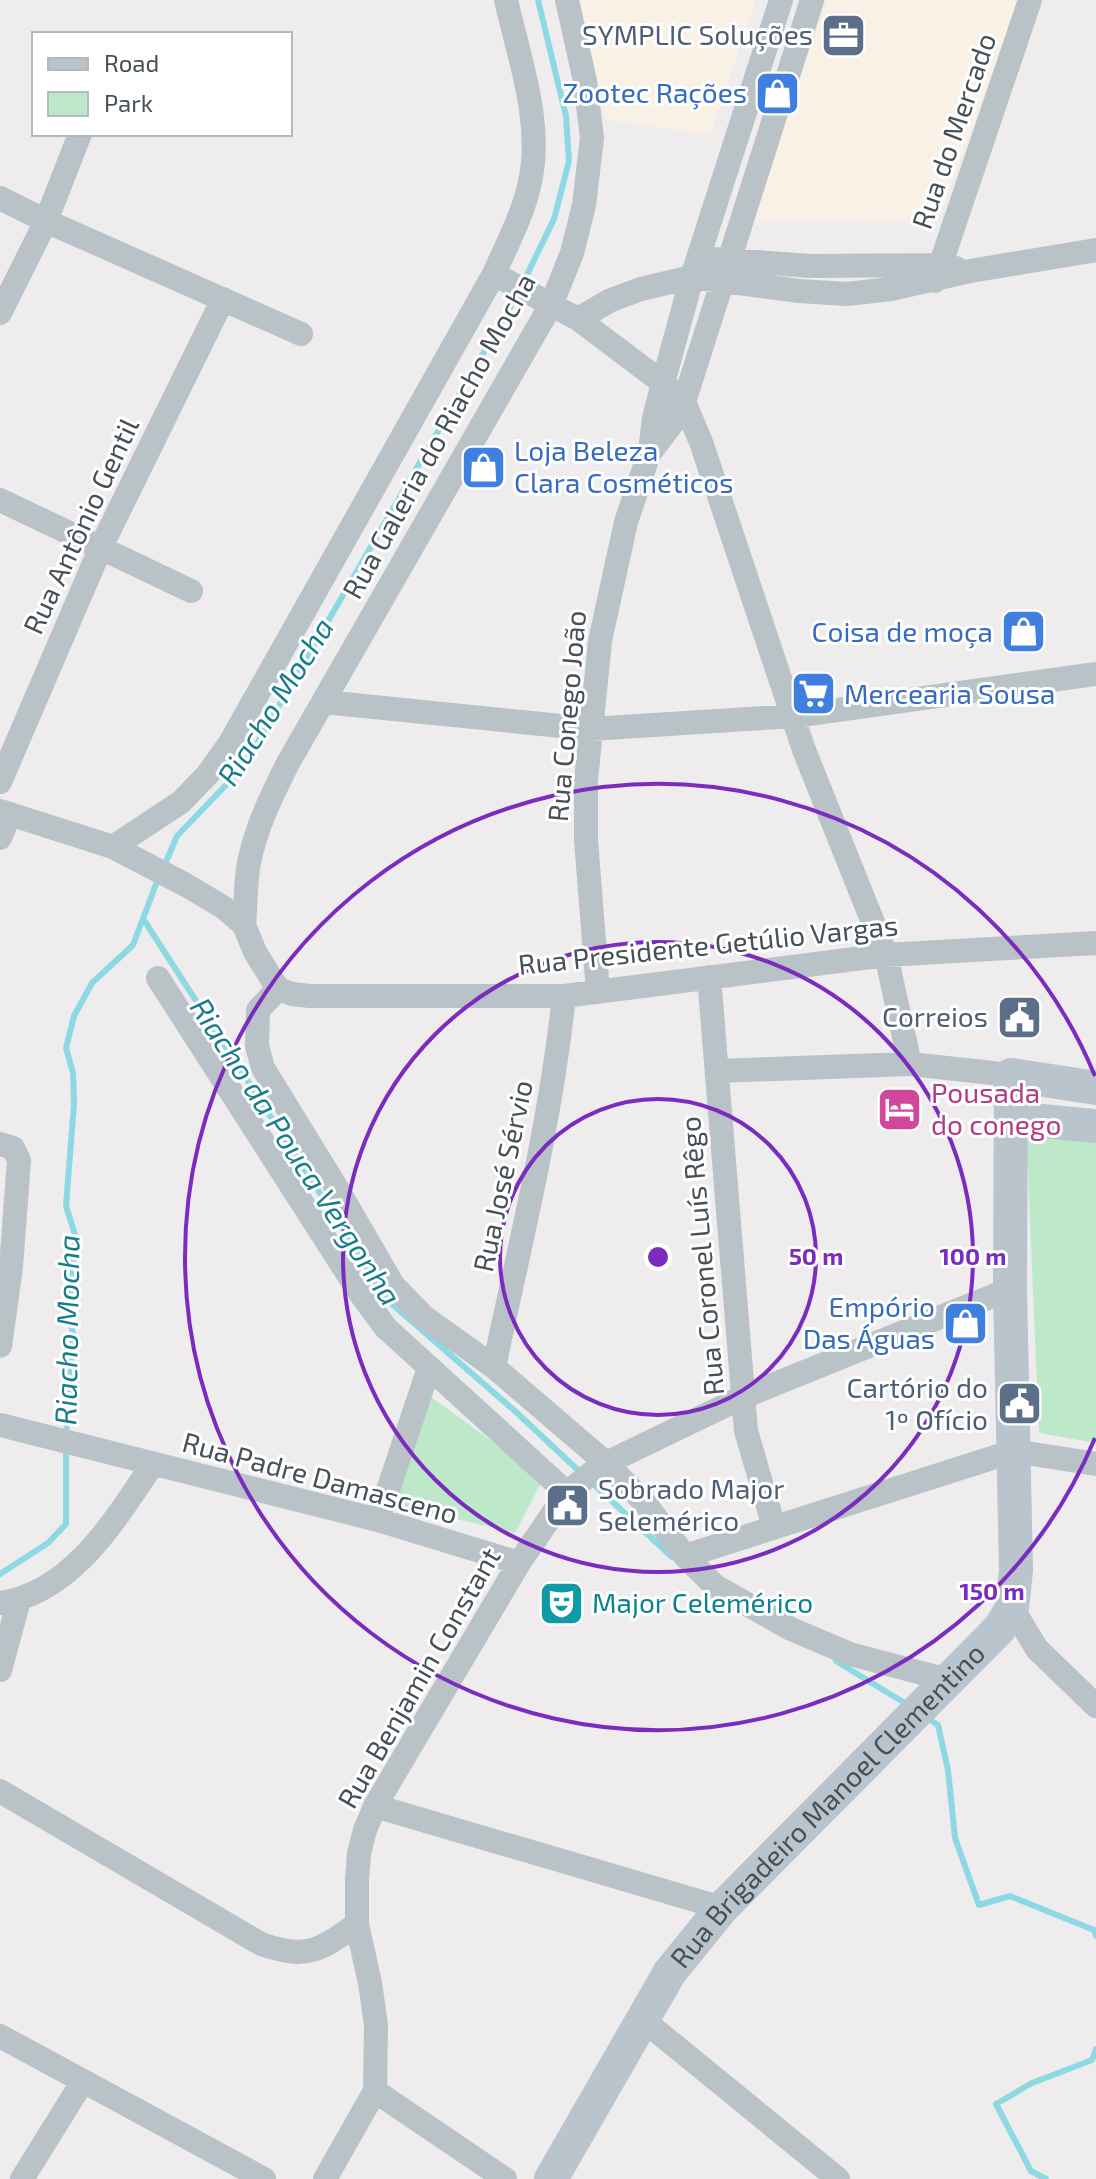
<svg xmlns="http://www.w3.org/2000/svg" width="1096" height="2179" font-family="'Exo 2',sans-serif">
<style>
.commercial{fill:#f9f1e5}
.green{fill:#bde9ca}
.lines{fill:none;stroke-linecap:round;stroke-linejoin:round}
.stream{stroke:#8dd9e3;stroke-width:6}
.minor{stroke:#b8c2c7;stroke-width:24}
.secondary{stroke:#b9c4cc;stroke-width:34}
.ring{fill:none;stroke:#7b2cbf;stroke-width:4}
.labels{text-anchor:middle;stroke-width:6;stroke-linejoin:round;paint-order:stroke}
.service-label{font-size:28px;fill:#4e5e75;stroke:#fff;text-anchor:end}
.shop-label{font-size:28px;fill:#366cbe;stroke:#fff;text-anchor:end}
.street-label{font-size:28px;fill:#465157;stroke:#fff}
.hotel-label{font-size:28px;fill:#b23c85;stroke:#fff;text-anchor:start}
.culture-label{font-size:28px;fill:#0d838f;stroke:#fff;text-anchor:start}
.water-label{font-size:30px;font-style:italic;fill:#177d8a;stroke:#fff}
.centre{fill:#7b2cbf;stroke:#fff;stroke-width:4}
.ring-label{font-size:24px;text-anchor:middle;font-weight:bold;fill:#7b2cbf;stroke:#fff;stroke-width:6;stroke-linejoin:round;paint-order:stroke}
</style>
<rect width="100%" height="100%" fill="#eeecec"/>
<!-- commercial -->
<path class="commercial" d="M579,0H756L710,135L606,120Z
M827,0H1019L938,222L750,221Z"/>
<!-- green -->
<path class="green" d="M1026,1128L1096,1133V1443L1039,1433Z
M430,1396L543,1479L515,1533L390,1503Z"/>
<g class="lines">
<!-- stream -->
<path class="stream" d="M522,285L554,219L569,161L566,116L538,0
M163,869L177,836L226,785L251,754L517,295
M144,920L356,1249L385,1298L515,1411L581,1473
M66,1436L73,1334L69,1312L76,1238L66,1206L74,1104L73,1073L66,1048L74,1016L92,983L133,945L158,879
M589,1480L672,1557
M0,1574L48,1543L66,1524V1447
M836,1661L908,1705
M927,1718L938,1725L948,1770L955,1838L979,1905L1010,1896L1094,1930L1096,1936
M1046,2179L1031,2171L996,2104L1032,2083L1092,2060L1096,2049"/>
<!-- minor -->
<path class="minor" d="M0,198L46,221L301,334
M713,259L811,266L940,265L956,268
M494,274L578,319L663,383L684,402L701,442L804,750L886,955L910,1064
M935,281L1030,0
M0,313L46,221L80,134
M578,319L611,300L641,289L692,277L799,291L847,294L891,289L970,271L1096,250
M652,450L671,425L684,402L812,0
M0,500L191,591
M324,702L591,729L794,716L1096,674
M0,782L101,547L223,299
M0,811L113,847L184,884L223,907L244,925L255,952L278,989
M0,838L10,814
M113,847L181,802L208,774L230,743L494,274C507,244 523,215 530,182C543,122 519,58 506,0
M244,925C246,905 245,883 249,863C256,827 272,795 288,763L552,303L572,253L584,205L592,138L585,81L567,0
M709,977L746,1431L774,1527
M158,978L360,1293L386,1328L567,1493
M278,989L258,1010L257,1046L263,1068L338,1190L393,1285L424,1317L494,1367L606,1463L644,1502L685,1556L715,1586L791,1629L850,1654L948,1680
M278,989L292,994L310,996H564L886,955L1096,943
M598,992L586,840V780L600,641L626,522L650,451L654,418L663,383L692,277L781,0
M717,1071L910,1064L1011,1075
M0,1144L13,1148L19,1160L11,1267L0,1346
M494,1367C520,1244 551,1121 564,996
M0,1425L378,1520L519,1563
M378,1520L429,1368
M685,1556L1014,1451L1096,1464
M0,1603C72,1593 115,1520 152,1465
M1012,1608L1037,1649L1096,1706
M0,1670L19,1600
M0,1791L261,1944C307,1960 319,1951 357,1924
M375,1806L722,1908
M642,2019L838,2179
M0,2036L264,2179
M22,2179L83,2081
M325,2179L375,2091
M505,2179L375,2091L376,2025L370,1983L357,1924V1880L359,1853L365,1830L375,1806L519,1563L567,1493L600,1466L743,1397L1010,1289"/>
<!-- secondary -->
<g class="secondary">
<path d="M1011,1118L1096,1126"/>
<path id="s1" d="M551,2179L670,1972L722,1908L1000,1628L1012,1608L1016,1570L1010,1289L1011,1075L1096,1088"/>
</g>
</g>
<!-- distance rings -->
<g class="ring">
<circle cx="658" cy="1257" r="158"/>
<circle cx="658" cy="1257" r="315"/>
<path d="M1095 1438A473 473 0 1 1 1095 1076"/>
</g>
<!-- icons -->
<defs>
<symbol id="office-square" viewBox="-11 -11 22 22"><rect x="-9" y="-9" width="18" height="18" rx="4" fill="#5c6f8a" stroke="#fff"/><path d="M-6-3h4V-5.5h4V-3h4V5H-6ZM-1-4.5V-3h2v-1.5ZM-6 0V1H6V0Z" fill="#fff"/></symbol>
<symbol id="shop-square" viewBox="-11 -11 22 22"><rect x="-9" y="-9" width="18" height="18" rx="4" fill="#3f7fe0" stroke="#fff"/><path d="M-5-2.5h2.3a2.7 3.5 0 0 1 5.4 0H5L5.5 6h-11ZM-1.5-2.5h3a1.5 2.3 0 0 0-3 0Z" fill="#fff"/></symbol>
<symbol id="supermarket-square" viewBox="-11 -11 22 22"><rect x="-9" y="-9" width="18" height="18" rx="4" fill="#3f7fe0" stroke="#fff"/><path d="M-6-5.5h2.5l.6 2H6L4.5 2H-2.5L-4.4-4H-6ZM-1.5 3.2a1.3 1.3 0 1 0 .1 0ZM3 3.2a1.3 1.3 0 1 0 .1 0Z" fill="#fff"/></symbol>
<symbol id="civic-square" viewBox="-11 -11 22 22"><rect x="-9" y="-9" width="18" height="18" rx="4" fill="#5c6f8a" stroke="#fff"/><path d="M-.6-6.5H3V-4.5H.6V-3L4-1V1h2V6H-6V1h2V-1L-.6-3ZM-1.2 2.5V6h2.4V2.5Z" fill="#fff"/></symbol>
<symbol id="hotel-square" viewBox="-11 -11 22 22"><rect x="-9" y="-9" width="18" height="18" rx="4" fill="#d1479c" stroke="#fff"/><path d="M-6-4.5h1.5V1H6V5H4.5V3h-9V5H-6ZM-4 0a1.8 1.8 0 1 1 3.6 0ZM.5 0V-2.5h3Q6-2.5 6 0Z" fill="#fff"/></symbol>
<symbol id="theatre-square" viewBox="-11 -11 22 22"><rect x="-9" y="-9" width="18" height="18" rx="4" fill="#0f9aa8" stroke="#fff"/><path d="M-5-5.5Q0-4 5-5.5V0Q5 5 0 6Q-5 5-5 0ZM-3.3-2.5H-1v1.5H-3.3ZM1-2.5H3.3v1.5H1ZM-2.8 1Q0 5.5 2.8 1Z" fill="#fff"/></symbol>
</defs>
<g fill-rule="evenodd">
<use href="#office-square" x="818" y="10" width="51" height="51"/>
<use href="#shop-square" x="752" y="68" width="51" height="51"/>
<use href="#shop-square" x="458" y="442" width="51" height="51"/>
<use href="#shop-square" x="998" y="606" width="51" height="51"/>
<use href="#supermarket-square" x="788" y="668" width="51" height="51"/>
<use href="#civic-square" x="994" y="992" width="51" height="51"/>
<use href="#hotel-square" x="874" y="1084" width="51" height="51"/>
<use href="#shop-square" x="940" y="1298" width="51" height="51"/>
<use href="#civic-square" x="994" y="1378" width="51" height="51"/>
<use href="#civic-square" x="542" y="1480" width="51" height="51"/>
<use href="#theatre-square" x="536" y="1578" width="51" height="51"/>
</g>
<g class="labels">
<!-- service labels -->
<g class="service-label">
<text x="813" y="45">SYMPLIC Soluções</text>
<text x="988" y="1027">Correios</text>
<text x="988" y="1398">Cartório do<tspan x="988" dy="32">1º Ofício</tspan></text>
<text x="598" y="1499" text-anchor="start">Sobrado Major<tspan x="598" dy="32">Selemérico</tspan></text>
</g>
<!-- shop labels -->
<g class="shop-label">
<text x="747" y="103">Zootec Rações</text>
<text x="514" y="461" text-anchor="start">Loja Beleza<tspan x="514" dy="32">Clara Cosméticos</tspan></text>
<text x="993" y="642">Coisa de moça</text>
<text x="844" y="704" text-anchor="start">Mercearia Sousa</text>
<text x="935" y="1317">Empório<tspan x="935" dy="32">Das Águas</tspan></text>
</g>
<!-- street labels -->
<g class="street-label">
<text transform="translate(954 131) rotate(-71)" y="10">Rua do Mercado</text>
<text transform="translate(439 436) rotate(-61)" y="10">Rua Galeria do Riacho Mocha</text>
<text transform="translate(81 526) rotate(-65)" y="10">Rua Antônio Gentil</text>
<text transform="translate(567 716) rotate(-85)" y="10">Rua Conego João</text>
<text transform="translate(708 945) rotate(-6)" y="10">Rua Presidente Getúlio Vargas</text>
<text transform="translate(503 1176) rotate(-78)" y="10">Rua José Sérvio</text>
<text transform="translate(702 1256) rotate(-95)" y="10">Rua Coronel Luís Rêgo</text>
<text transform="translate(320 1478) rotate(15)" y="10">Rua Padre Damasceno</text>
<text transform="translate(419 1678) rotate(-60)" y="10">Rua Benjamin Constant</text>
<text dy="10" stroke="none"><textPath href="#s1" startOffset="468">Rua Brigadeiro Manoel Clementino</textPath></text>
</g>
<!-- hotel labels -->
<g class="hotel-label">
<text x="931" y="1103">Pousada<tspan x="931" dy="32">do conego</tspan></text>
</g>
<!-- culture labels -->
<g class="culture-label">
<text x="592" y="1613">Major Celemérico</text>
</g>
<!-- water labels -->
<g class="water-label">
<text transform="translate(276 702) rotate(-58)" y="10">Riacho Mocha</text>
<text transform="translate(295 1152) rotate(57)" y="10">Riacho da Pouca Vergonha</text>
<text transform="translate(68 1330) rotate(-89)" y="10">Riacho Mocha</text>
</g>
</g>
<circle cx="658" cy="1257" r="12" class="centre"/>
<g class="ring-label">
<text x="816" y="1265">50 m</text>
<text x="973" y="1265">100 m</text>
<text x="992" y="1600">150 m</text>
</g>
<!-- legend -->
<rect x="32" y="32" width="260" height="104" fill="#ffffff" stroke="#b5b9bc" stroke-width="2"/>
<rect x="48" y="58" width="40" height="12" fill="#b9c4cc" stroke="#b5b9bc" stroke-width="2"/>
<text x="104" y="72" font-size="24" fill="#465157">Road</text>
<rect x="48" y="92" width="40" height="24" fill="#bde9ca" stroke="#b5b9bc" stroke-width="2"/>
<text x="104" y="112" font-size="24" fill="#465157">Park</text>
</svg>
